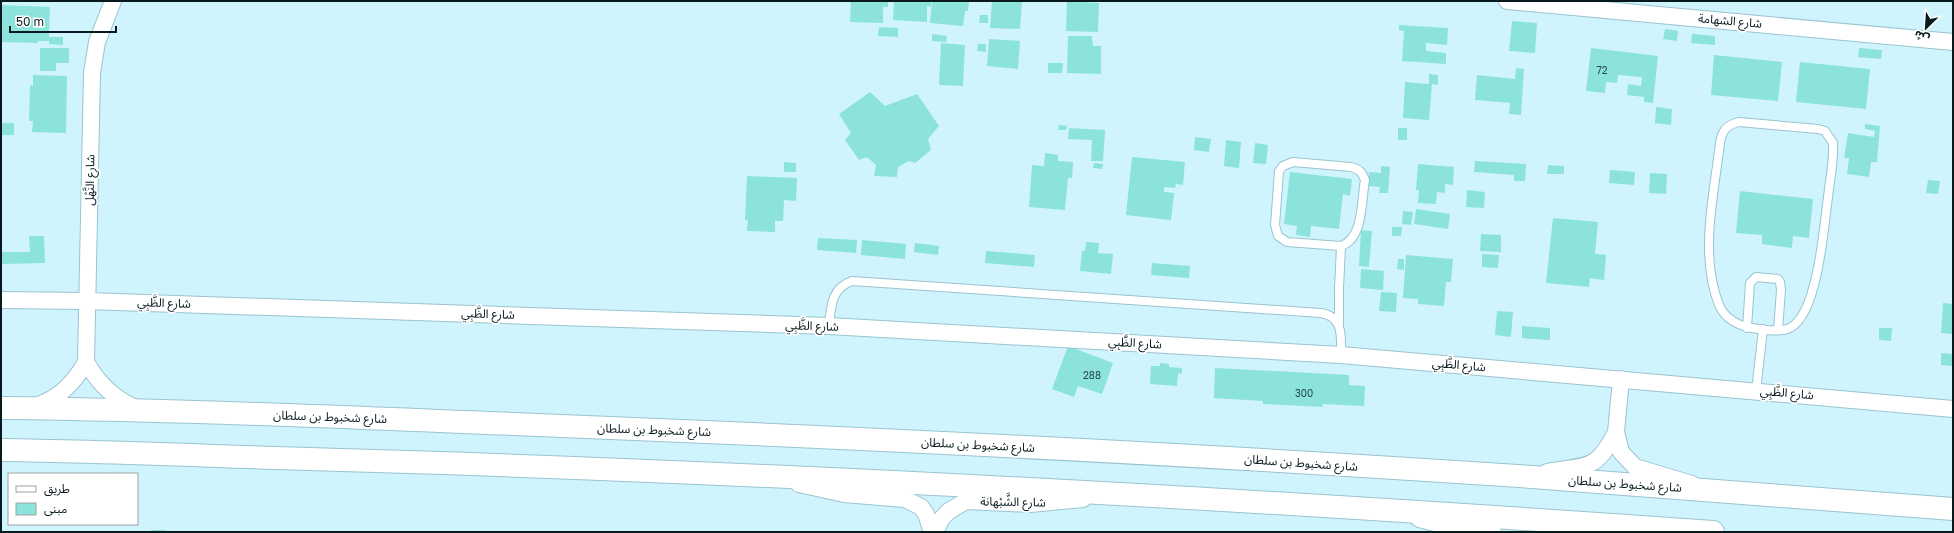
<svg xmlns="http://www.w3.org/2000/svg" width="1954" height="533" font-family="'Golos Text','Noto Sans Arabic',sans-serif">
<style>
.building{fill:#8be3dc}
.lines{fill:none;stroke-linecap:round;stroke-linejoin:round}
.lane-casing{stroke:#99c4cf;stroke-width:10}
.street-casing{stroke:#99c4cf;stroke-width:18}
.primary-casing{stroke:#99c4cf;stroke-width:24}
.lane{stroke:#fff;stroke-width:8}
.street{stroke:#fff;stroke-width:16}
.primary{stroke:#fff;stroke-width:22}
.labels{text-anchor:middle;stroke-width:3.5;stroke-linejoin:round;paint-order:stroke}
.number-label{font-size:10px;fill:#294c4e}
.street-label{font-size:12px;fill:#08191e;stroke:#fff}
</style>
<rect width="100%" height="100%" fill="#d0f4fd"/>
<!-- building -->
<path class="building" d="M851,1H888V7H883V23L850,22Z
M894,1H931V7L927,6V22L893,20Z
M932,1H969L968,11H965L963,26L930,23Z
M992,1H1022L1020,29L990,28Z
M1067,1L1099,3L1098,32L1066,31Z
M1,5L50,7L49,37H63V45L49,44V41H38V43L1,42Z
M980,15H988V23H979Z
M1512,21L1537,23L1535,53L1509,51Z
M1399,25L1448,28L1447,45L1426,43V51L1446,53V64L1402,61L1404,31L1399,30Z
M879,27L898,28V37L878,36Z
M1665,29L1678,31L1677,41L1663,39Z
M932,34L947,36L946,42L932,41Z
M1692,34L1715,36V45L1691,43Z
M1068,36H1092L1093,46H1101V74L1067,73Z
M989,39L1020,41L1018,69L987,66Z
M941,43L965,45L963,86L939,85Z
M978,44H986V52L977,51Z
M40,48H69V63H56V71H40Z
M1591,48L1658,56L1653,103L1644,102V97L1627,95L1628,84L1641,86L1642,77L1618,75L1617,83L1606,82L1605,93L1586,91Z
M1859,48L1882,50L1881,59L1858,57Z
M1714,55L1782,62L1778,101L1711,95Z
M1800,62L1870,69L1866,109L1796,102Z
M1048,63H1063L1062,73H1048Z
M1516,68L1524,69L1521,115L1509,114L1510,103L1475,100L1477,75L1515,79Z
M1429,74L1438,75V85L1432,84L1429,120L1403,118L1405,82L1429,84Z
M33,75L67,76L66,133L32,132L33,121H29L30,85L33,86Z
M870,92L885,106L917,94L939,126L928,139L931,150L915,163L909,161L898,167L897,177L874,176L876,165L867,157L859,160L845,140L851,133L839,114Z
M1656,107L1672,109L1671,125L1655,123Z
M1,123H14V135H1Z
M1865,124L1880,126L1877,162H1871L1869,177L1847,174L1849,158H1844L1848,133L1874,137L1875,131L1865,129Z
M1059,125L1067,126L1066,130H1058Z
M1069,128L1105,130L1103,161H1091L1092,140L1068,139Z
M1398,128H1407V140H1398Z
M1195,137L1211,139L1209,152L1194,150Z
M1226,140L1241,142L1239,168L1224,166Z
M1255,143L1268,145L1266,164L1253,163Z
M1045,153L1058,155V161L1073,162L1072,178H1068L1065,210L1029,207L1032,165L1044,166Z
M1132,157L1185,162L1183,185L1176,184L1175,188L1164,187V192L1174,193L1171,220L1126,215Z
M1475,161L1526,164L1525,181H1514V175L1474,172Z
M784,162L796,163V172H784Z
M1094,163L1103,164L1102,169L1093,168Z
M1418,164L1454,167L1453,185L1445,184V193L1437,192L1436,204L1418,203L1419,190H1416Z
M1548,165L1564,166V174H1547Z
M1381,166L1390,167L1388,193H1379L1380,187L1368,186L1369,172L1381,173Z
M1610,170L1635,172L1634,185L1609,183Z
M1290,172L1352,179L1350,196L1343,194L1339,229L1311,226L1310,237L1296,235L1297,226L1284,224Z
M1650,173L1667,174L1666,194L1649,193Z
M747,176L797,178L796,201L784,200L783,221H775V232L747,231L748,220H745Z
M1928,180L1940,181L1938,194L1926,193Z
M1467,190L1485,192L1484,208L1466,207Z
M1740,191L1813,199L1809,238L1793,236L1792,248L1762,244V235L1736,233Z
M1416,209L1450,214L1448,229L1414,224Z
M1403,211L1413,212L1411,225L1402,224Z
M1553,218L1598,222L1595,254L1606,255L1604,280L1590,278L1589,287L1546,283Z
M1392,227H1402L1401,236H1392Z
M1361,230L1372,231L1369,267L1359,266Z
M1481,234L1501,235V252L1480,251Z
M29,236H44L45,263L1,264V252H30Z
M818,238L857,240L856,253L817,250Z
M862,240L906,244L905,259L861,255Z
M1086,242L1099,243L1098,253L1113,254L1111,274L1080,271L1082,251H1085Z
M915,243L939,246L938,255L914,252Z
M986,251L1035,255L1034,267L985,263Z
M1482,254L1499,255L1498,268L1482,267Z
M1406,255L1453,259L1451,282H1446L1444,306L1418,304V299L1403,298Z
M1398,259H1404V270L1397,269Z
M1152,263L1190,266L1189,278L1151,275Z
M1361,269L1384,271L1383,290L1360,288Z
M1381,292L1397,293L1396,312L1379,311Z
M1943,303L1953,304V334L1941,333Z
M1497,311L1513,312L1511,337L1495,335Z
M1522,326L1550,328V340L1522,338Z
M1879,328H1892L1891,341L1879,340Z
M1068,346L1113,363L1102,394L1078,386L1074,397L1052,389Z
M1941,353L1953,354V366L1941,365Z
M1160,363L1169,364V367L1182,368V374L1178,373L1177,386L1150,384L1151,366H1160Z
M1215,368L1349,375V385L1365,386L1364,406L1323,404L1322,407L1263,404V401L1214,398Z
M151,530H166V532H151Z"/>
<g class="lines">
<defs>
<path id="lane" d="M1739,122L1818,129L1825,131L1833,143C1834,161 1830,179 1828,197C1824,227 1818,308 1793,326C1784,333 1768,330 1758,329C1741,327 1726,321 1719,305C1699,254 1714,195 1720,143C1722,131 1726,125 1739,122Z
M1293,162L1351,167C1359,169 1362,172 1365,180C1361,201 1364,238 1341,246L1287,242L1278,236L1275,225L1279,171L1283,166Z
M1339,288L1341,246
M1339,323V292
M829,326C831,307 831,288 852,281L1321,313C1344,317 1341,337 1341,355
M1747,328L1750,283L1756,277L1778,279L1780,282L1781,290L1778,330
M1756,391L1763,329"/>
<path id="street" d="M1507,1L1953,42
M1,300L88,301L829,326L1341,355L1953,409
M86,362C99,384 114,399 138,409
M1621,379L1616,432L1621,452L1635,467L1692,484
M35,406C59,399 74,383 86,362L92,73L97,42L113,1
M1547,472C1587,464 1595,473 1616,432
M799,484L844,494L905,499L921,507L926,514L932,532
M1419,519L1451,527L1493,532
M935,532L942,518L949,511L966,501L1030,504L1083,499"/>
<path id="primary" d="M1,408C188,410 374,418 561,426C885,439 1208,455 1532,477C1672,487 1813,499 1953,509
M1,450C93,451 185,455 276,458C756,471 1234,498 1713,532"/>
</defs>
<!-- lane casing -->
<use href="#lane" class="lane-casing"/>
<!-- street casing -->
<use href="#street" class="street-casing"/>
<!-- primary casing -->
<use href="#primary" class="primary-casing"/>
<!-- lane -->
<use href="#lane" class="lane"/>
<!-- street -->
<use href="#street" class="street"/>
<!-- primary -->
<use href="#primary" class="primary"/>
</g>
<g class="labels">
<!-- number labels -->
<g class="number-label">
<text x="1602" y="74">72</text>
<text x="1092" y="379">288</text>
<text x="1304" y="397">300</text>
</g>
<!-- street labels -->
<g class="street-label">
<text transform="translate(1730 21) rotate(5)" y="4">شارع الشهامة</text>
<text transform="translate(90 180) rotate(-89)" y="4">شارع النَّهْل</text>
<text transform="translate(164 303) rotate(2)" y="4">شارع الظَّبِي</text>
<text transform="translate(488 314) rotate(2)" y="4">شارع الظَّبِي</text>
<text transform="translate(812 326) rotate(2)" y="4">شارع الظَّبِي</text>
<text transform="translate(1135 343) rotate(3)" y="4">شارع الظَّبِي</text>
<text transform="translate(1459 365) rotate(5)" y="4">شارع الظَّبِي</text>
<text transform="translate(1787 393) rotate(5)" y="4">شارع الظَّبِي</text>
<text transform="translate(330 417) rotate(2)" y="4">شارع شخبوط بن سلطان</text>
<text transform="translate(654 430) rotate(2)" y="4">شارع شخبوط بن سلطان</text>
<text transform="translate(978 445) rotate(3)" y="4">شارع شخبوط بن سلطان</text>
<text transform="translate(1301 463) rotate(4)" y="4">شارع شخبوط بن سلطان</text>
<text transform="translate(1625 484) rotate(4)" y="4">شارع شخبوط بن سلطان</text>
<text transform="translate(1013 502) rotate(1)" y="4">شارع الشَّبْهانة</text>
</g>
</g>
<!-- border -->
<rect width="1954" height="533" fill="none" stroke="#08191e" stroke-width="4"/>
<!-- legend -->
<rect x="8" y="473" width="130" height="52" fill="#ffffff" stroke="#9ca3a5"/>
<rect x="16" y="486" width="20" height="6" fill="#ffffff" stroke="#9ca3a5"/>
<text x="44" y="493" font-size="12" fill="#08191e">طريق</text>
<rect x="16" y="503" width="20" height="12" fill="#8be3dc" stroke="#9ca3a5"/>
<text x="44" y="513" font-size="12" fill="#08191e">مبنى</text>
<!-- north arrow -->
<g transform="translate(1926 28) rotate(205)" stroke="#ffffff" stroke-width="3" paint-order="stroke">
<path d="M0-3L7 15L0 10L-7 15Z" fill="#08191e"/>
<text y="-6" font-size="11" font-weight="bold" text-anchor="middle" fill="#08191e">ش</text>
</g>
<!-- scale -->
<path d="M10 26v6h106v-6" fill="none" stroke="#08191e" stroke-width="2"/>
<text x="16" y="26" font-size="12" fill="#08191e" stroke="#ffffff" stroke-width="3" paint-order="stroke">50 m</text>
</svg>
